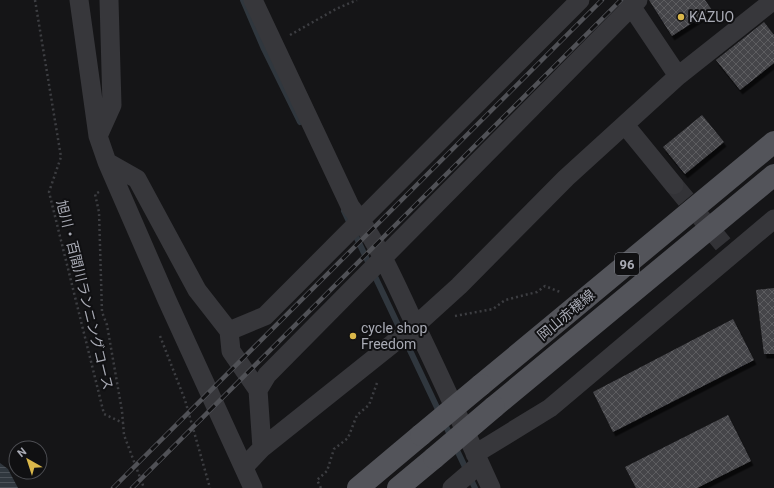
<svg xmlns="http://www.w3.org/2000/svg" width="774" height="488" font-family="Roboto,'Noto Sans JP',sans-serif">
<style>
.water{fill:url(#water-rules)}
.lines{fill:none;stroke-linecap:round;stroke-linejoin:round}
.stream{stroke:#30373e;stroke-width:6}
.building{fill:url(#building-cross-hatch);filter:url(#shadow)}
.minor-tunnel{stroke:#333337;stroke-width:19;stroke-dasharray:19 10;stroke-linecap:butt}
.path{stroke:#3d3e42;stroke-width:2.5;stroke-dasharray:2 3;stroke-linecap:butt}
.minor{stroke:#37373b;stroke-width:19}
.primary{stroke:#53545a;stroke-width:22}
.rail-casing{stroke:#505156;stroke-width:4.5}
.rail{stroke:#101012;stroke-width:3;stroke-dasharray:9;stroke-linecap:butt}
.primary-bridge{stroke:#53545a;stroke-width:22}
.poi-dot{fill:#dab74a;stroke:#101012;stroke-width:1.5}
.labels{text-anchor:middle;stroke-width:4;stroke-linejoin:round;paint-order:stroke}
.shield{fill:#101012;stroke:#7b7c84;stroke-width:1}
.shield-label{font-size:13px;font-weight:bold;fill:#a9abb5}
.poi-label{font-size:14px;fill:#a9abb5;stroke:#101012;text-anchor:start}
.street-label{font-size:14px;fill:#a9abb5;stroke:#101012}
</style>
<defs>
<pattern id="water-rules" width="6" height="5" patternUnits="userSpaceOnUse"><rect width="6" height="5" fill="#30373e"/><path d="M0 2.5h6" fill="none" stroke="#4b5158"/></pattern>
<pattern id="building-cross-hatch" width="8" height="8" patternUnits="userSpaceOnUse"><rect width="8" height="8" fill="#454549"/><path d="M0 0l8 8M0 8l8-8" fill="none" stroke="#5d5d61"/></pattern>
<filter id="shadow"><feDropShadow dx="2.5" dy="4.5" stdDeviation="0" flood-color="#0009"/></filter>
</defs>
<rect width="100%" height="100%" fill="#151517"/>
<!-- water -->
<path class="water" d="M0,463L8,469L18,488H0Z"/>
<g class="lines">
<!-- stream -->
<path class="stream" d="M243,0L264,49L300,122
M344,211L451,437
M455,446L475,488"/>
</g>
<!-- building -->
<path class="building" d="M649,0H705L712,10L672,36Z
M764,22L774,35V63L740,90L716,60Z
M702,115L724,142L685,174L663,147Z
M774,288V354H764L756,290Z
M733,319L754,360L613,432L593,392Z
M728,415L751,461L697,488H636L625,467Z"/>
<g class="lines">
<!-- minor-tunnel -->
<path class="minor-tunnel" d="M674,185L732,255"/>
<!-- path -->
<path class="path" d="M35,0L61,157L49,192L104,414L123,423L124,435L144,488
M290,35L336,9L357,0
M99,192L95,194L99,212L102,312L107,325L122,411L123,423
M455,316L493,309L505,300L537,292L545,286L560,292
M160,336L185,400L210,488
M321,488L317,480L327,471L334,449L348,438L357,415L369,405L377,383L379,381"/>
<!-- minor -->
<path class="minor" d="M79,0L98,136L107,162L167,300L253,488
M253,0L350,206C375,238 392,275 409,312C438,370 464,429 491,488
M627,0L678,76
M625,125L674,185
M98,136L112,105L109,0
M107,162L137,179L197,290L229,331L231,351L258,390L262,448
M229,331L265,316L580,0
M258,390L267,375L638,0
M475,454L550,408L774,219
M244,467L262,448L416,325L459,286L566,178L678,76L774,0
M452,488L480,464"/>
<!-- primary -->
<path class="primary" d="M481,385L774,142
M494,407L774,175
M358,488L421,435
M398,488L434,458"/>
<defs>
<path id="rail" d="M113,488L602,0
M132,488L621,0"/>
</defs>
<!-- rail casing -->
<use href="#rail" class="rail-casing"/>
<!-- rail -->
<use href="#rail" class="rail"/>
<!-- primary-bridge -->
<path class="primary-bridge" d="M421,435L481,385
M434,458L494,407"/>
</g>
<!-- markers -->
<g class="poi-dot">
<circle cx="681" cy="17" r="4"/>
<circle cx="353" cy="336" r="4"/>
</g>
<g class="labels">
<!-- shield labels -->
<rect class="shield" x="615" y="253" width="24" height="22" rx="3"/>
<g class="shield-label">
<text x="627" y="269">96</text>
</g>
<!-- poi labels -->
<g class="poi-label">
<text x="689" y="22">KAZUO</text>
<text x="361" y="333">cycle shop<tspan x="361" dy="16">Freedom</tspan></text>
</g>
<!-- street labels -->
<g class="street-label">
<text transform="translate(85 295) rotate(76)" y="5">旭川・百間川ランニングコース</text>
<text transform="translate(566 315) rotate(-40)" y="5">岡山赤穂線</text>
</g>
</g>
<!-- north arrow -->
<g transform="translate(28 460) rotate(321)"><circle r="19" fill="#101012" stroke="#4d4e53"/>
<path d="M0-3L7 15L0 10L-7 15Z" fill="#dab74a"/>
<text y="-6" font-size="11" font-weight="bold" text-anchor="middle" fill="#a9abb5">N</text>
</g>
</svg>
